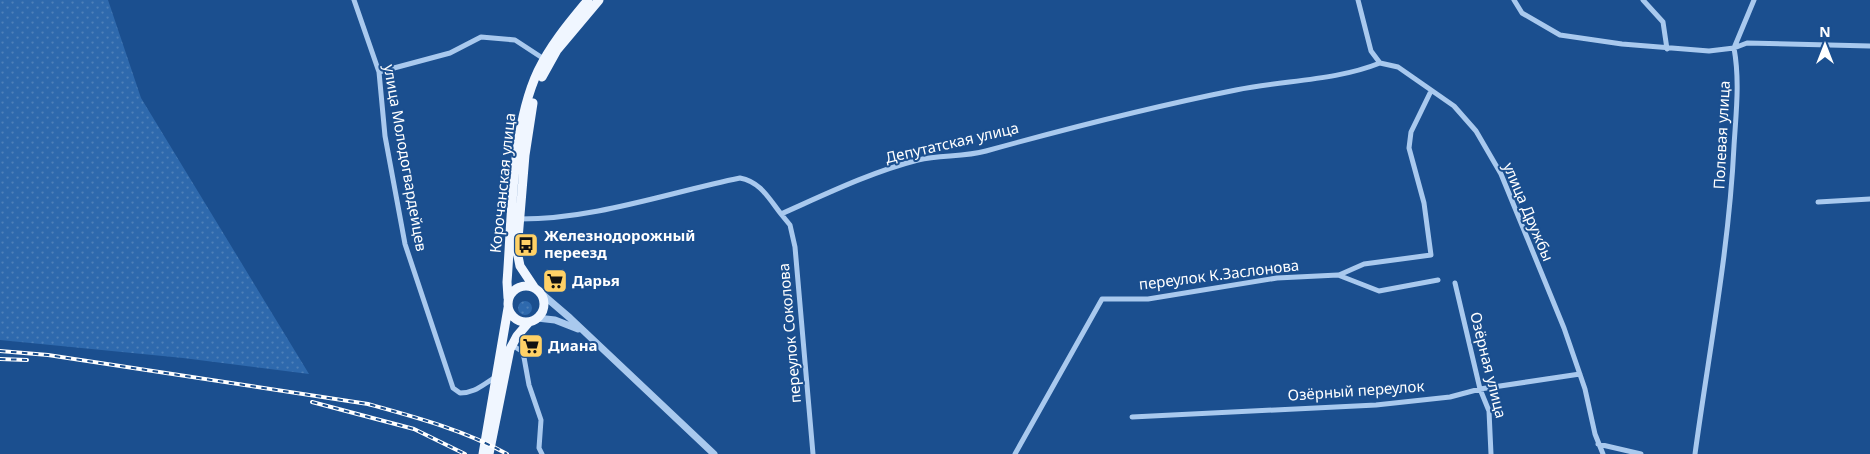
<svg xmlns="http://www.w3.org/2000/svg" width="1870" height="454" font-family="'Noto Sans',sans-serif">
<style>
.grass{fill:url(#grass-dots)}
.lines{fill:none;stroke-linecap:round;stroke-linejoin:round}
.minor{stroke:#a9c9ee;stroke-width:5}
.tertiary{stroke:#a9c9ee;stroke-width:7}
.primary{stroke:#f0f6ff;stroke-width:9}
.rail-casing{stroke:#fff;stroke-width:4}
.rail{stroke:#1b4f8f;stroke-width:2;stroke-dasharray:5.5;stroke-linecap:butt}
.labels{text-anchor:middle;stroke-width:4;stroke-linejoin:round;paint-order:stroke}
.street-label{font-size:15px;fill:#fff;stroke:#1b4f8f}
.poi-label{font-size:15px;font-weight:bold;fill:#fff;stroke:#1b4f8f;text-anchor:start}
</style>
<defs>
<pattern id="grass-dots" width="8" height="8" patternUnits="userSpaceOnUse" patternTransform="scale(1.25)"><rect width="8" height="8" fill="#2e69ad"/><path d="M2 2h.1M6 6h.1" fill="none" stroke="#4d80b9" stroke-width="1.8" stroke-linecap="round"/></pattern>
</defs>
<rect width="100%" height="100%" fill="#1b4f8f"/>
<!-- grass -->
<path class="grass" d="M0,0H108L141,98L309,374L183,358L0,340Z
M518 308a7 7 0 1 1 14 0a7 7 0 1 1-14 0Z"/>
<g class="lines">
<!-- minor -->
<path class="minor" d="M354,0L379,72L385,136L405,244L453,388L460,393C476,393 483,384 496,377
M1358,0L1371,51L1380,63L1398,67L1454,106L1476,131L1501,174L1564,328L1585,389L1595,434L1603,454
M1514,0L1522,13L1560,35L1622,44L1709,51L1734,48L1747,43L1870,46
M1643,0L1663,22L1667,49
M1734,48L1754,0
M379,72L450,53L481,37L515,40L544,59
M1818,202L1870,199
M781,214L790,225L795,247L813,454
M520,219C595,219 667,193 740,178C761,182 769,199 781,214C826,194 871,172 918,160C941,155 964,157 986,151C1069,128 1151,107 1236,90C1284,80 1335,81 1380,63
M1339,275L1364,264L1431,255L1424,203L1409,148L1411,132L1431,91
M1455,283L1480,389L1489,411L1491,454
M512,345L523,352L529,385L541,420L539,448L542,454
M1132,417L1376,405L1450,397L1480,389L1580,374
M1598,444L1641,454
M1015,454L1102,299H1148L1277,278L1338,275L1379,291L1438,280
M1695,454C1709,351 1729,250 1734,146C1736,113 1740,81 1734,48"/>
<!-- tertiary -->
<path class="tertiary" d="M542,294L570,318L714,454
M537,318L555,320L578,329"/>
<!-- primary -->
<path class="primary" d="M542,77L557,50L599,0
M533,103L525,155L517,251L520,266L534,287
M508 304a18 18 0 1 1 36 0a18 18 0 1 1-36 0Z
M508,298L507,282C512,219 511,128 538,71C551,44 569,23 588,0
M483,454L508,308
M489,454L510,349L517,336L529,322"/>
<defs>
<path id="rail" d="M0,351L48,355L368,404C415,417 464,430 507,454
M0,359L27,360
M312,402L414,429L465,454"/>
</defs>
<!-- rail casing -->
<use href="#rail" class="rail-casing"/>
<!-- rail -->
<use href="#rail" class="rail"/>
</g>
<!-- icons -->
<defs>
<symbol id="bus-square" viewBox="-11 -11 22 22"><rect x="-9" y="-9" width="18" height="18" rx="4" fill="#ffd166" stroke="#1b4f8f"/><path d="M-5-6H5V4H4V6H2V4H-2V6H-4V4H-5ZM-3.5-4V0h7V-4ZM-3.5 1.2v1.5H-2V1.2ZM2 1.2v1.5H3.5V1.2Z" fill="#111"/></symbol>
<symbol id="supermarket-square" viewBox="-11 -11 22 22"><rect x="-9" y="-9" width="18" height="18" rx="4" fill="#ffd166" stroke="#1b4f8f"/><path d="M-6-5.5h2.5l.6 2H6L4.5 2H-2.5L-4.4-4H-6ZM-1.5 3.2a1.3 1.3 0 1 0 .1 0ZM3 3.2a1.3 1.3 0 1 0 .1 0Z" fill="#111"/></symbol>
</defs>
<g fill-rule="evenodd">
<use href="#bus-square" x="512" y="231" width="28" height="28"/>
<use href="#supermarket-square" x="541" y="267" width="28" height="28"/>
<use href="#supermarket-square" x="517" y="332" width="28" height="28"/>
</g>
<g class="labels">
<!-- street labels -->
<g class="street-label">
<text transform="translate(1722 135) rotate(-87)" y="5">Полевая улица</text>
<text transform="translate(952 143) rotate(-13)" y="5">Депутатская улица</text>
<text transform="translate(405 158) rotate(80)" y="5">улица Молодогвардейцев</text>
<text transform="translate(503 183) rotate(-84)" y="5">Корочанская улица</text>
<text transform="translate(1528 212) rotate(67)" y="5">улица Дружбы</text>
<text transform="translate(1219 275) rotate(-7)" y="5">переулок К.Заслонова</text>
<text transform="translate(790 333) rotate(-95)" y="5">переулок Соколова</text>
<text transform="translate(1488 365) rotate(76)" y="5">Озёрная улица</text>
<text transform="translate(1356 391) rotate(-4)" y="5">Озёрный переулок</text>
</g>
<!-- poi labels -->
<g class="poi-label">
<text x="544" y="241">Железнодорожный<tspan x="544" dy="17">переезд</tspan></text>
<text x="572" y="286">Дарья</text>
<text x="548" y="351">Диана</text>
</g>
</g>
<!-- north arrow -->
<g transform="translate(1825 45)" stroke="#1b4f8f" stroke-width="4" paint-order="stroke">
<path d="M0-4L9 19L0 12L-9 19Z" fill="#ffffff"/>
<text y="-8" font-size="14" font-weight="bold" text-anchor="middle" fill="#ffffff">N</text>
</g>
</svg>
